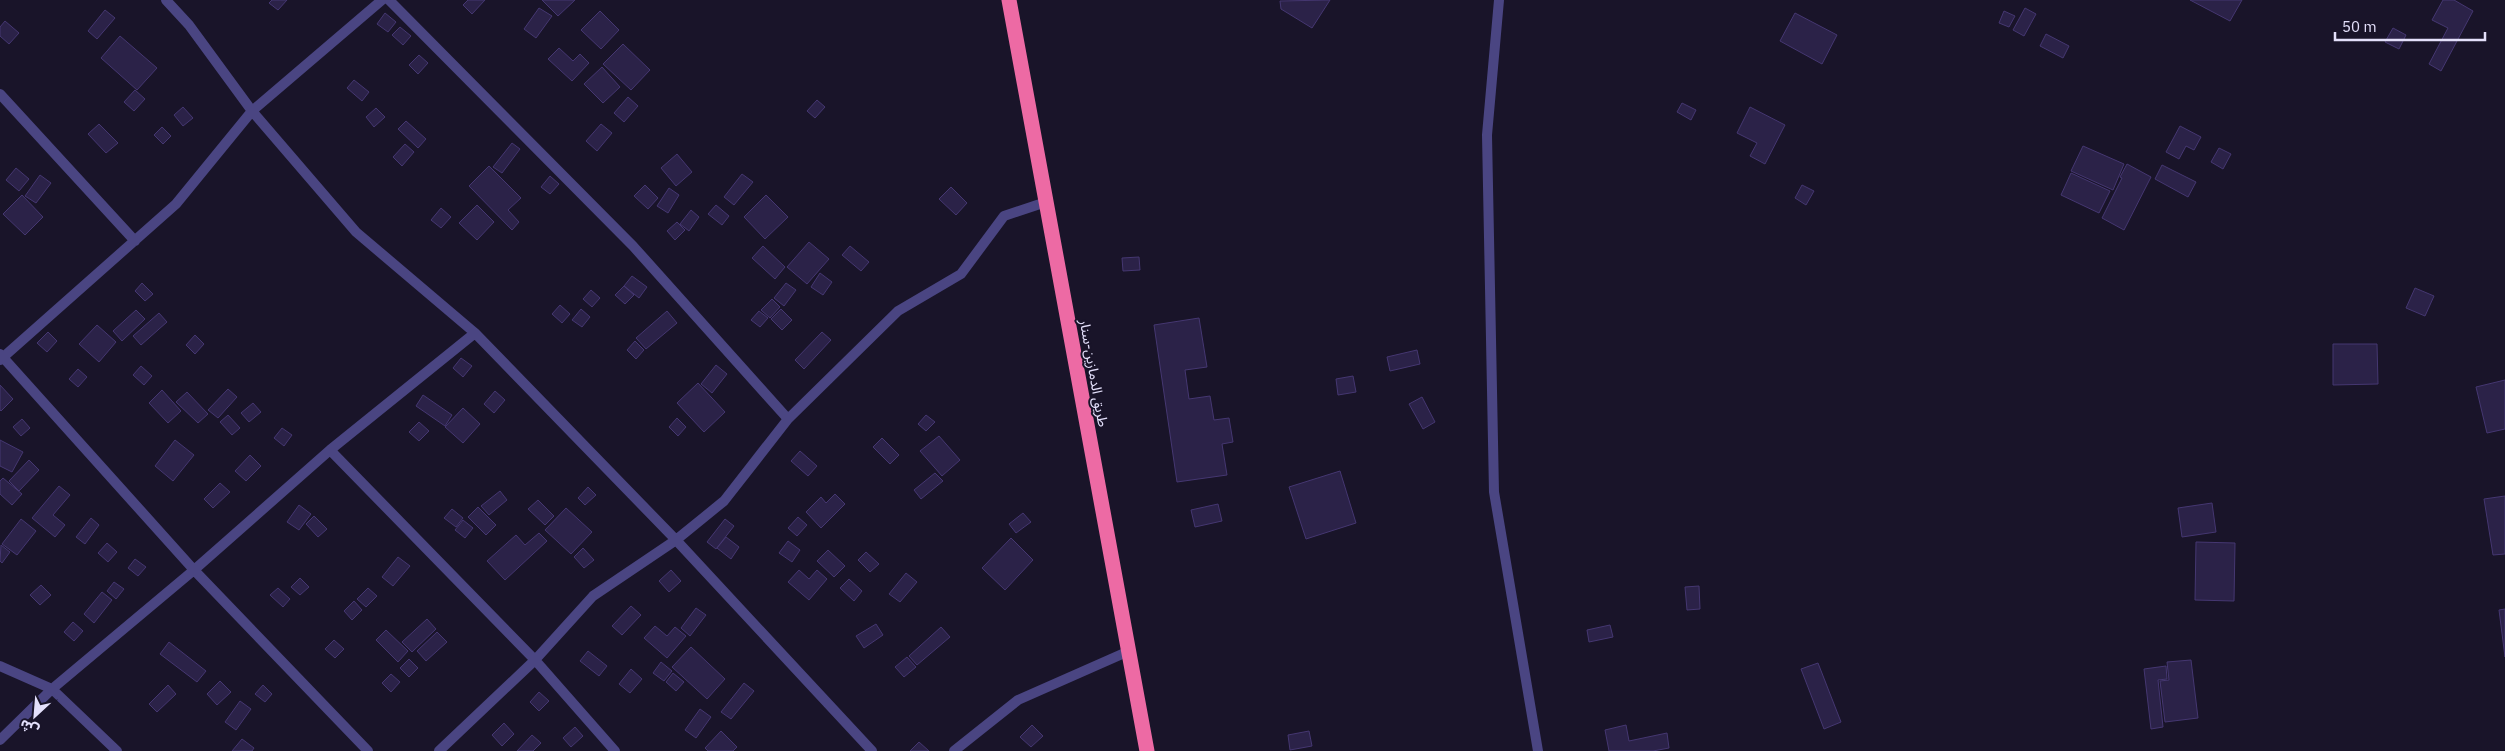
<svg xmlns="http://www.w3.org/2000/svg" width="2505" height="751" font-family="'IBM Plex Sans','Noto Sans Arabic',sans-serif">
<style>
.building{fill:#2b2248;stroke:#453771}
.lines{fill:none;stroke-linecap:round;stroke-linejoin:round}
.street{stroke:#4a4582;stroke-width:10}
.highway{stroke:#ed6aa4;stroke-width:15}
.labels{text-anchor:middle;stroke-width:4;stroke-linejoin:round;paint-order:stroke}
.street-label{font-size:14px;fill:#e4e0fb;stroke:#191429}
</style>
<rect width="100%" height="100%" fill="#191429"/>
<!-- building -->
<path class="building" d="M272,0H287L278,10L269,3Z
M468,0H485L472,14L463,5Z
M542,0H575L558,16Z
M1330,0L1312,28L1281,9L1280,1Z
M2190,0H2242L2230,21Z
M2443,0H2454L2473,11L2441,71L2429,64L2448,28L2432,20Z
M539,8L552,16L536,38L524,29Z
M2025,8L2036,14L2024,36L2013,30Z
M105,10L115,18L97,39L88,31Z
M600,11L619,30L601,49L581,30Z
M2004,11L2015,16L2009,27L1999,23Z
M385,13L396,22L388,32L377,24Z
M1795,13L1837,35L1822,64L1780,41Z
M5,21L19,33L9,44L0,36V27Z
M400,27L411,36L403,45L392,35Z
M2393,28L2406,35L2399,49L2385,42Z
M2046,34L2069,46L2063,58L2040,46Z
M120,36L157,68L137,90L101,58Z
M623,44L650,70L631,90L603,64Z
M559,48L573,61L580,54L589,63L572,81L548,59Z
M419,55L428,63L418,74L409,65Z
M602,67L620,87L603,103L584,84Z
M354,80L369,92L362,101L347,88Z
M135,90L145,99L134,111L124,102Z
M628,97L638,106L624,122L614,113Z
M817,100L825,107L815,118L807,111Z
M1682,103L1696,110L1691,120L1677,112Z
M183,107L193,118L183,126L174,115Z
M1750,107L1785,125L1765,164L1750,156L1757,143L1737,133Z
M376,108L385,117L374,127L366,117Z
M406,121L426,139L418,148L398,129Z
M99,124L118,143L106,153L88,134Z
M601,124L612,133L597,151L586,141Z
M2180,126L2201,137L2194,150L2186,146L2179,159L2166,152Z
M162,127L171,136L163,144L154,135Z
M512,143L520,149L502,173L493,167Z
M405,144L414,152L402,166L393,157Z
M2083,146L2124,164L2113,190L2071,171Z
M2219,148L2231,154L2223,169L2211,162Z
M677,154L692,172L676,186L661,168Z
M2127,164L2151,177L2124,230L2102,218L2122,178L2120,177Z
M2162,165L2196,182L2188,197L2155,179Z
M489,166L521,198L508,210L519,222L512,230L469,186Z
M16,168L29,179L19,191L6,180Z
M2071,173L2110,191L2099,213L2061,195Z
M742,174L753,182L734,205L724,197Z
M40,175L51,183L36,203L25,196Z
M550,176L559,184L550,194L541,187Z
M645,185L658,198L648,209L634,196Z
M1802,185L1814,191L1806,205L1795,198Z
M951,187L967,203L956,215L939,199Z
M669,188L679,195L668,213L657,206Z
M22,195L43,217L25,235L3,214Z
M766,195L788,217L765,239L744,217Z
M477,205L494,222L477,240L459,223Z
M716,205L729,216L722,225L708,214Z
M441,208L451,217L441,228L431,220Z
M691,210L699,217L689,231L680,224Z
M677,222L685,230L675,240L667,231Z
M809,242L829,259L807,284L787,267Z
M763,246L785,267L775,279L752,258Z
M850,246L869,262L861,271L842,255Z
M1139,257L1140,270L1123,271L1122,258Z
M820,273L832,282L823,295L811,287Z
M632,276L647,287L639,298L624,286Z
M142,283L153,294L145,301L135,291Z
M786,283L796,290L784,306L774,298Z
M624,286L634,295L625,304L615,295Z
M2415,288L2434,296L2425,316L2406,308Z
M591,290L600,298L592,307L583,299Z
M772,299L780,307L770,318L761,310Z
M560,305L570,314L562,323L552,314Z
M581,309L590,317L582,327L572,320Z
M781,309L792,320L782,330L771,319Z
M136,310L145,319L122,341L113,331Z
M667,311L677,323L646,349L636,338Z
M759,311L768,318L760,327L751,320Z
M159,313L167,322L141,345L133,336Z
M1199,318L1207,367L1185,370L1189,399L1210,396L1214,420L1229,418L1233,442L1222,444L1227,475L1177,482L1154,325Z
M97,325L116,342L99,362L79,344Z
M48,332L57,341L47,352L37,343Z
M822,332L831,340L804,369L795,360Z
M195,335L204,344L195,354L186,345Z
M635,341L644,350L636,359L627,350Z
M2333,344H2377L2378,384L2333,385Z
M1417,350L1420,364L1390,371L1387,357Z
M461,358L472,366L463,377L453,368Z
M716,365L727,374L712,393L701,384Z
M141,366L152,376L144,385L133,375Z
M78,369L87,377L78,387L69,379Z
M1353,376L1356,392L1338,395L1336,379Z
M2505,380V429L2487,433L2476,387Z
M698,383L725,412L704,432L677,403Z
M0,385L13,399L1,411L0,410Z
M228,389L237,397L218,418L208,410Z
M162,390L181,411L168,423L149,403Z
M495,391L505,400L494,413L484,404Z
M187,392L208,414L198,423L176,402Z
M423,395L452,415L445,426L416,406Z
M1422,397L1435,422L1423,429L1409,404Z
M253,403L261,412L249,422L241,413Z
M463,408L480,424L463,443L445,427Z
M228,415L240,428L232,435L220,422Z
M926,415L935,422L926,431L918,424Z
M677,418L686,427L678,436L669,427Z
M22,419L30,428L21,436L13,427Z
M419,422L429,431L419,441L409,432Z
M282,428L292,435L284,446L274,438Z
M939,436L960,460L942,476L920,451Z
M882,438L899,455L890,464L873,447Z
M0,440L23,452L12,472L0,466Z
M175,440L194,455L173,481L155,466Z
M800,451L817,466L808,476L791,461Z
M250,455L261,466L246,481L235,471Z
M29,460L39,470L19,491L9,481Z
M1340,471L1356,523L1306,539L1289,487Z
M935,473L943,481L921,499L914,490Z
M3,478L22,494L12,505L0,494V481Z
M220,483L230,492L213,508L204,499Z
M59,486L70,495L53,515L65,525L55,537L32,518Z
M588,487L596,495L585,505L578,498Z
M500,491L507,500L489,515L481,506Z
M835,494L845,504L821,528L806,512L821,497L826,503Z
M2505,496V554L2493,555L2484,499Z
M538,500L554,516L545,525L528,509Z
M2212,503L2216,532L2182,537L2178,508Z
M1218,504L1222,521L1195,527L1191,510Z
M299,505L311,514L299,530L287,522Z
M478,507L496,525L486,535L468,517Z
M566,508L592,532L571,554L545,530Z
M452,509L463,518L456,527L444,518Z
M1023,513L1031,522L1016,533L1009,524Z
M314,516L327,529L318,537L306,524Z
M798,517L807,525L797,536L788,528Z
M91,518L99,525L85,544L76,537Z
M21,519L36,531L17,555L2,544Z
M725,519L734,526L716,549L707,542Z
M463,520L473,528L465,538L455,530Z
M539,533L547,541L505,580L487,561L516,535L525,545Z
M726,537L739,547L731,559L717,548Z
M1011,538L1033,560L1005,590L982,568Z
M788,541L800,550L792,562L779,553Z
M2196,542L2235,543L2234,601L2195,600Z
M107,543L117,552L108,562L98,553Z
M1,545L10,552L2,563L0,561Z
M583,548L594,560L584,568L574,557Z
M828,550L845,566L834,577L817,561Z
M866,552L879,564L870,572L858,560Z
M398,557L410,566L393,586L382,577Z
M135,559L146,567L138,576L128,568Z
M671,570L681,581L669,592L659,581Z
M799,570L809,579L817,570L827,579L809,600L788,582Z
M906,573L917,582L900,602L889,594Z
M300,578L309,587L300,595L291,587Z
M849,579L862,591L854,601L840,588Z
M114,582L124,589L116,599L107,591Z
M41,585L51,595L40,605L30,595Z
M1699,586L1700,609L1687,610L1685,587Z
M278,588L290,599L283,607L270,595Z
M368,588L377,596L366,607L357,599Z
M102,592L112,600L94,623L84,614Z
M354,601L362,610L352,620L344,611Z
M631,606L641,615L622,635L612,626Z
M696,608L706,615L690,636L681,628Z
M2505,609V657L2499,610Z
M427,619L436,629L412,652L402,642Z
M73,622L83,631L74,641L64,632Z
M876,624L883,635L864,648L856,636Z
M1610,625L1613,637L1589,642L1587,630Z
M655,626L667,636L675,627L686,636L667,658L644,638Z
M941,627L950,637L917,665L909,656Z
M386,630L408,651L398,662L376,640Z
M437,632L447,642L426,661L417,651Z
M334,640L344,649L335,658L325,649Z
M169,642L206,671L197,682L160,654Z
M691,647L725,679L707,699L672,667Z
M588,651L607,666L599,676L580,661Z
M907,657L916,667L904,677L895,667Z
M409,659L418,668L409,677L400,668Z
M2191,660L2198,718L2165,722L2160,681L2169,680L2167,662Z
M661,662L672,671L664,681L653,673Z
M1818,663L1841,722L1824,729L1801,669Z
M2166,666L2167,679L2158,680L2163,727L2151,729L2144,669Z
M631,669L642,679L630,693L619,684Z
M673,673L684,682L676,691L666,682Z
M391,674L400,682L391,692L382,683Z
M220,681L231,692L217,705L207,694Z
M744,683L754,691L731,719L721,712Z
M168,685L176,694L157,712L149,704Z
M263,685L272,694L265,702L255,694Z
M539,692L549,701L539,711L530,702Z
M240,701L251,709L236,730L225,722Z
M700,709L711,717L696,738L685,730Z
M504,723L514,734L502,746L492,735Z
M1032,725L1043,736L1031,747L1020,737Z
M1626,725L1629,741L1667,733L1669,748L1653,751H1609L1605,730Z
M575,727L583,736L571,747L563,738Z
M721,731L737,747L733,751H708L705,748Z
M1309,731L1312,746L1290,750L1288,735Z
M532,735L541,743L533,751H517Z
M242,739L254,748L252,751H232Z
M919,742L929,751H910Z"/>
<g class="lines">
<!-- street -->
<path class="street" d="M166,0L189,25L252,111L356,232L475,333L676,540L872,751
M389,0L633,246L788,419
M1499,0L1487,135L1494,492L1538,751
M0,94L135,241
M0,354L194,570L368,751
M0,360L176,204L252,111L382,0
M330,450L535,660L615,751
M0,666L52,689L117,751
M0,740L52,689L194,570L330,450L475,333
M439,751L535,660L593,596L676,540L724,501L788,419L898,311L961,274L1004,216L1046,202
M954,751L1018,700L1129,651"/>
<!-- highway -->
<path class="highway" d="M1009,0L1147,751"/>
</g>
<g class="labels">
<!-- street labels -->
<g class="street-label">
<text transform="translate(1094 373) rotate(80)" y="5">طريق الدمازين-سنار</text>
</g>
</g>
<!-- north arrow -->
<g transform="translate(35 716) rotate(206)" stroke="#191429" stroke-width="4" paint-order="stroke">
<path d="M0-4L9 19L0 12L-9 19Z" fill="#e4e0fb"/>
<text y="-8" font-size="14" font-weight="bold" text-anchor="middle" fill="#e4e0fb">ش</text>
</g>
<!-- scale -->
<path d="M2335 32v8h150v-8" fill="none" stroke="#e4e0fb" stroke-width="2.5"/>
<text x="2342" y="32" font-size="15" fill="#e4e0fb" stroke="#191429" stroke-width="4" paint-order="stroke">50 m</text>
</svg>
